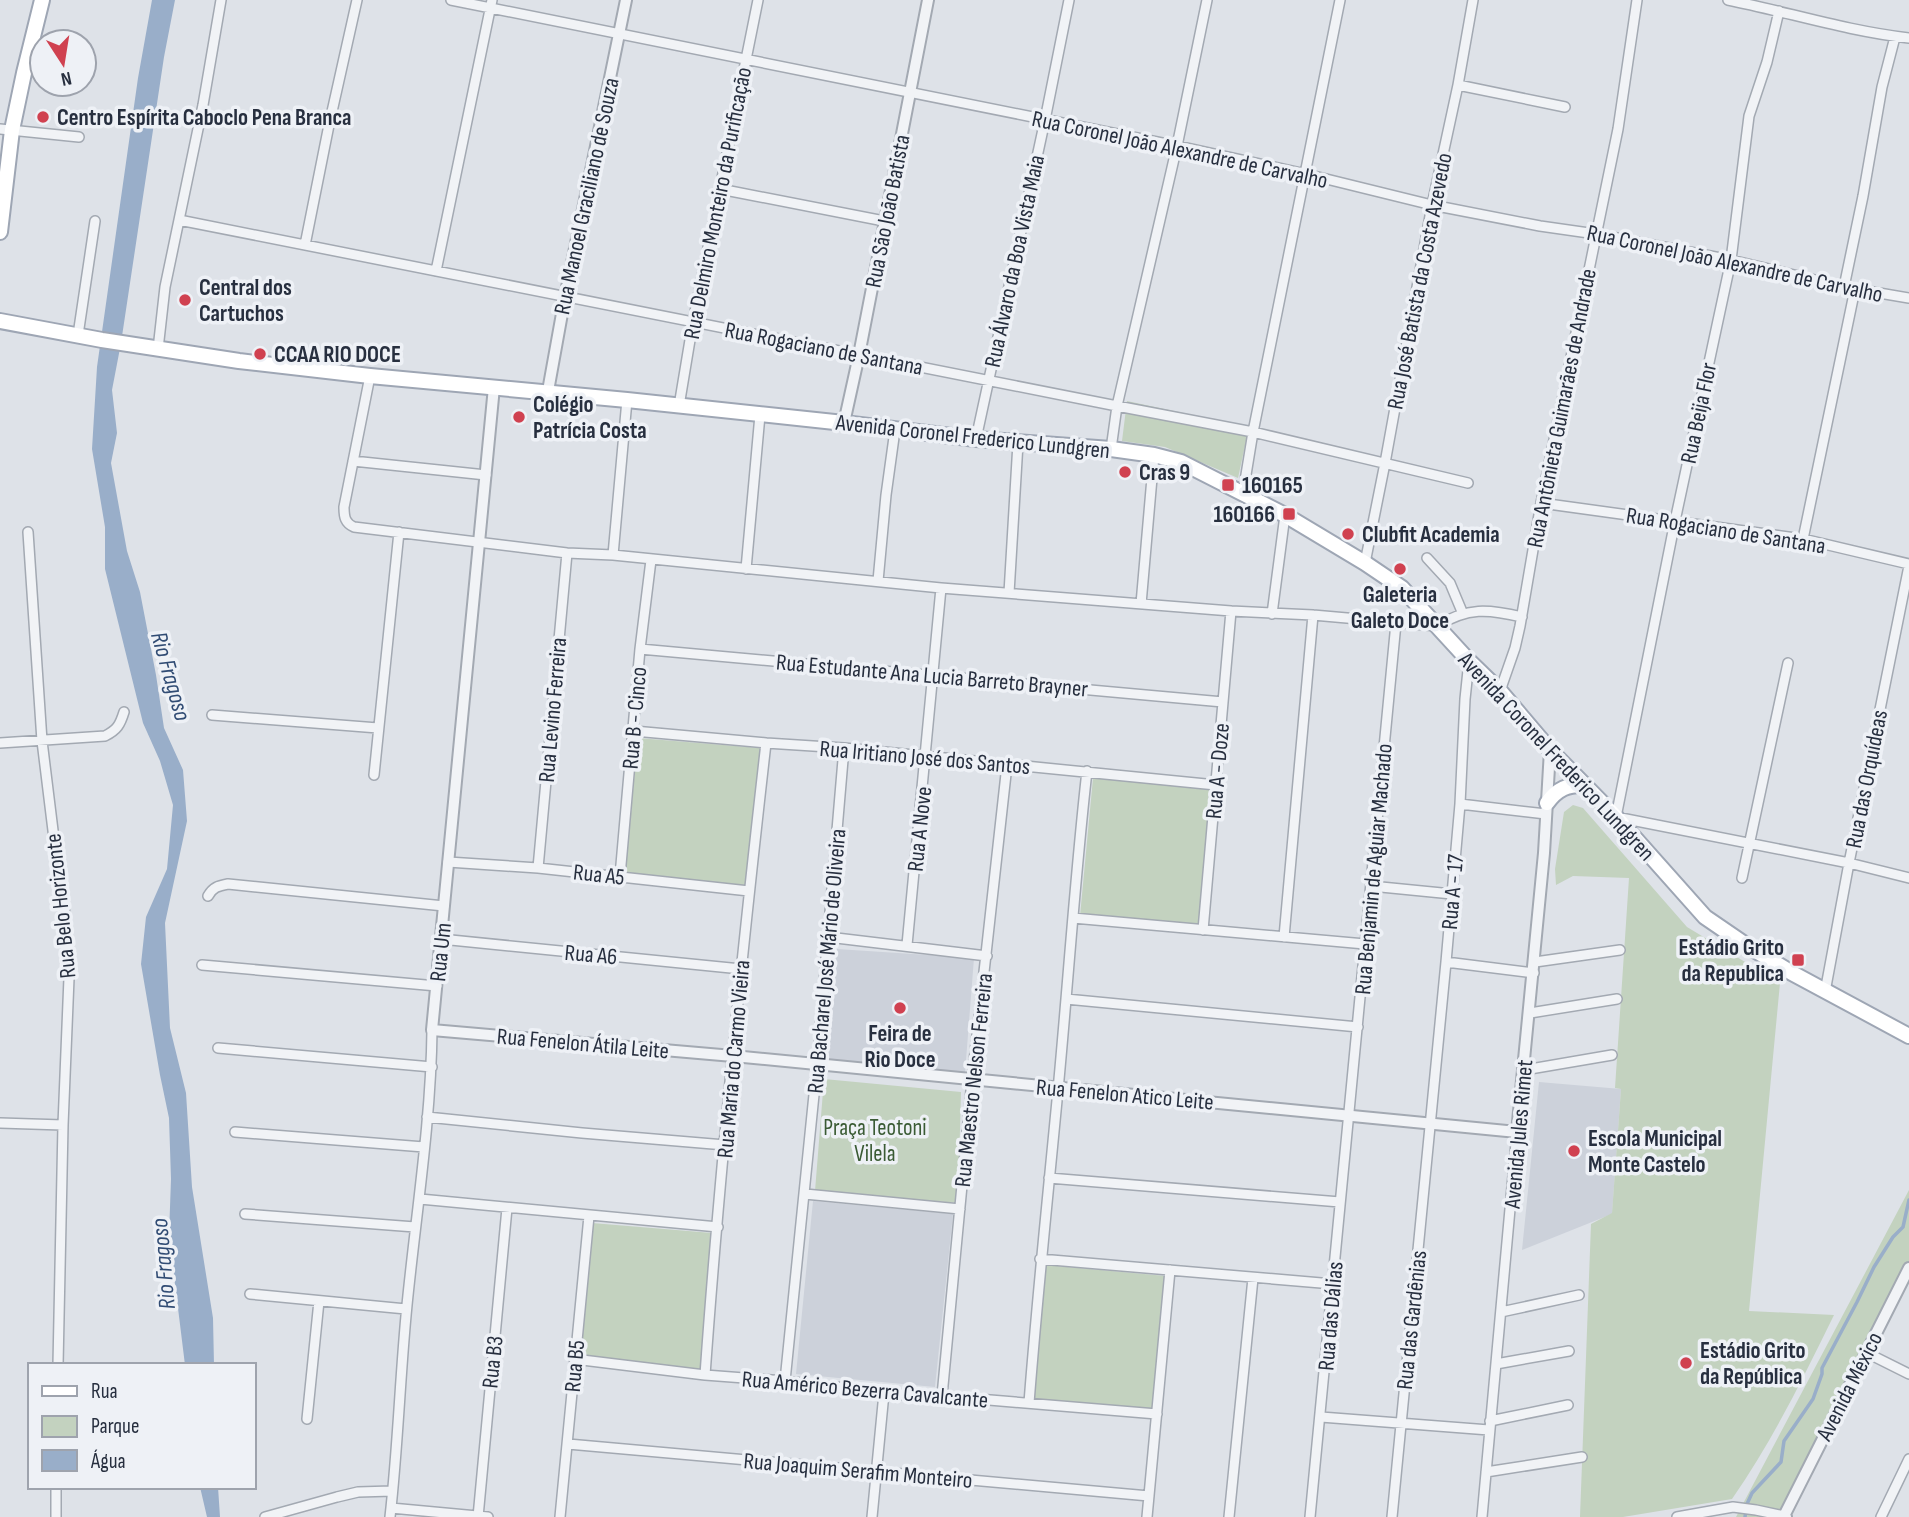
<svg xmlns="http://www.w3.org/2000/svg" width="1909" height="1517" font-family="'Sofia Sans Condensed',sans-serif">
<style>
.built{fill:#ccd1da}
.green{fill:#c3d2bf}
.water{fill:#99aec9}
.lines{fill:none;stroke-linecap:round;stroke-linejoin:round}
.stream{stroke:#99aec9;stroke-width:3.5}
.minor-casing{stroke:#a3a9b2;stroke-width:12}
.tertiary-casing{stroke:#a3a9b2;stroke-width:14}
.primary-casing{stroke:#9ea6b4;stroke-width:18}
.minor{stroke:#f1f3f6;stroke-width:9}
.tertiary{stroke:#f1f3f6;stroke-width:10}
.primary{stroke:#fff;stroke-width:14}
.poi-dot{fill:#d04150;stroke:#eef1f6;stroke-width:2.5}
.labels{text-anchor:middle;stroke-width:7;stroke-linejoin:round;paint-order:stroke}
.poi-label{font-size:23px;font-weight:bold;fill:#272f3f;stroke:#eef1f6;text-anchor:start}
.street-label{font-size:23px;fill:#272f3f;stroke:#eef1f6}
.park-label{font-size:23px;fill:#3a5b34;stroke:#eef1f6}
.water-label{font-size:24px;font-style:italic;fill:#314c74;stroke:#eef1f6}
</style>
<rect width="100%" height="100%" fill="#dee2e8"/>
<!-- built -->
<path class="built" d="M837,949L974,958L965,1073L825,1059Z
M1539,1082L1621,1089L1612,1214L1522,1250Z
M813,1201L953,1214L935,1387L796,1374Z"/>
<!-- green -->
<path class="green" d="M1127,401L1249,427L1238,478L1165,447L1122,441Z
M638,738L760,748L747,887L625,877Z
M1093,778L1212,790L1199,928L1080,916Z
M1573,805L1583,808L1687,927L1780,983L1749,1311L1834,1315C1802,1380 1773,1440 1732,1499L1623,1517H1580L1591,1224L1612,1213L1621,1089L1615,1088L1629,878L1573,876L1556,885L1555,869L1564,812Z
M824,1079L961,1092L958,1203L815,1191Z
M1909,1190V1263L1781,1517H1736Z
M592,1223L712,1233L702,1371L581,1359Z
M1046,1265L1166,1276L1152,1413L1034,1400Z"/>
<!-- water -->
<path class="water" d="M152,0H175L164,57L121,343L112,390L117,433L111,463L127,551L140,592L156,675L164,728L183,770L187,821L165,923L170,1028L186,1093L192,1187L213,1318L214,1365H185L169,1235L171,1179L169,1118L160,1075L141,964L146,917L167,869L173,805L160,761L143,723L105,569V527L92,449L97,367L138,78Z
M200,1487H218L220,1517H207Z"/>
<g class="lines">
<!-- stream -->
<path class="stream" d="M1745,1517L1747,1504L1752,1493L1781,1462L1784,1441L1813,1399L1822,1374V1368L1857,1302L1874,1267L1893,1237L1903,1227L1909,1200"/>
<defs>
<path id="minor" d="M451,0L1177,146L1306,174L1432,205L1540,226L1596,234L1731,260L1844,287L1909,298
M1728,0C1788,12 1847,31 1909,38
M1779,11L1767,62L1749,116L1731,260L1675,521L1616,817L1849,863L1909,878
M1458,85L1565,107
M0,129L79,137
M720,189L884,221
M179,220L1117,406L1253,432L1468,483
M305,245L329,125L357,0
M436,271L492,0
M1844,287L1863,196L1882,87L1895,37
M78,335L95,221
M158,349L165,287L203,105L221,0
M370,376L344,507C344,517 345,523 354,527L567,553L613,555L941,588L1231,611L1313,615L1437,626C1468,607 1488,609 1522,617
M679,406L693,322L758,0
M976,439L1045,120L1069,0
M1111,449L1117,406L1177,146L1207,0
M353,461L486,475
M1243,493L1253,432L1340,0
M1541,503L1803,539L1909,564
M28,532L42,741L57,863L64,903L69,978L63,1125L58,1365
M1803,539L1855,289
M613,555L627,400
M1427,558L1450,583L1463,614
M1365,563L1385,463L1432,205L1458,85L1473,0
M746,569L760,415
M878,581L886,495L895,430
M1009,593L1018,443
M1141,604L1154,455
M1272,614L1285,515
M640,649L1223,702
M1500,691L1515,648L1520,626L1541,503L1618,129L1637,0
M212,715L378,728
M634,731L766,743L844,748L1216,785
M0,743L105,736C117,730 120,725 124,712
M374,775L399,532
M1460,804L1546,814
M448,862L538,868L749,891
M538,868L567,553
M620,876L640,649L651,560
M1742,878L1788,663
M1371,886L1452,894
M208,896C213,887 218,886 228,884L444,906
M1073,918L1365,944
M1203,930L1231,611
M828,937L987,956
M1284,937L1313,615
M441,939L741,969
M907,945L941,588
M1446,962L1534,973
M1535,962L1620,950
M202,965L437,986
M1825,992L1849,863L1909,566
M1066,999L1358,1027
M1530,1013L1617,999
M218,1048L432,1067
M1524,1070L1612,1055
M427,1117L582,1133L725,1145
M0,1123L63,1125
M235,1132L424,1147
M1049,1178L1340,1202
M805,1194L960,1209
M420,1199L718,1227
M245,1214L415,1227
M1040,1259L1333,1284
M250,1294L406,1309
M1501,1312L1579,1295
M1867,1353L1909,1374
M574,1359L705,1375L785,1381L913,1396H942L1157,1414
M1496,1364L1569,1351
M705,1375C720,1164 742,953 766,743
M785,1381L817,1065L844,748
M942,1396L972,1080L1007,765
M1029,1403C1037,1299 1048,1195 1058,1090C1068,984 1075,877 1087,771
M1321,1417L1489,1430
M307,1419L319,1301
M1490,1421L1568,1405
M568,1444L1149,1496
M1486,1472L1582,1457
M391,1508L488,1517
M56,1517V1487
M265,1517L337,1497L358,1492L392,1491
M390,1517C398,1447 400,1376 407,1305C416,1214 431,1122 432,1030
M478,1517L507,1208
M560,1517L589,1216
M872,1517L884,1393
M1147,1517L1170,1270
M1229,1517L1253,1278
M1310,1517L1396,623
M1392,1517L1446,962L1460,804L1465,699L1469,661
M1482,1517L1517,1132
M1677,1517L1733,1507L1756,1510L1784,1516
M1881,1517L1909,1459"/>
<path id="tertiary" d="M494,387L432,1030L733,1056L1517,1132L1544,853L1550,750
M548,391L565,297L626,0
M844,423L859,355L928,0
M1786,1517L1784,1516L1909,1268"/>
<path id="primary" d="M0,232L12,130L24,73L42,0
M0,321L102,340L239,361L370,376L627,400L844,423L976,439L1111,449L1154,455L1181,462L1285,515L1365,563L1402,588L1469,661L1500,691L1550,750L1616,817L1705,917L1743,943L1792,973L1909,1036
M1547,803C1557,789 1568,784 1585,785"/>
</defs>
<!-- minor casing -->
<use href="#minor" class="minor-casing"/>
<!-- tertiary casing -->
<use href="#tertiary" class="tertiary-casing"/>
<!-- primary casing -->
<use href="#primary" class="primary-casing"/>
<!-- minor -->
<use href="#minor" class="minor"/>
<!-- tertiary -->
<use href="#tertiary" class="tertiary"/>
<!-- primary -->
<use href="#primary" class="primary"/>
</g>
<!-- markers -->
<g class="poi-dot">
<circle cx="43" cy="117" r="7"/>
<circle cx="185" cy="300" r="7"/>
<circle cx="260" cy="354" r="7"/>
<circle cx="519" cy="417" r="7"/>
<circle cx="1125" cy="472" r="7"/>
<rect x="1221" y="478" width="14" height="14" rx="3.5"/>
<rect x="1282" y="507" width="14" height="14" rx="3.5"/>
<circle cx="1348" cy="534" r="7"/>
<circle cx="1400" cy="569" r="7"/>
<rect x="1791" y="953" width="14" height="14" rx="3.5"/>
<circle cx="900" cy="1008" r="7"/>
<circle cx="1574" cy="1151" r="7"/>
<circle cx="1686" cy="1363" r="7"/>
</g>
<g class="labels">
<!-- poi labels -->
<g class="poi-label">
<text x="57" y="125">Centro Espírita Caboclo Pena Branca</text>
<text x="199" y="295">Central dos<tspan x="199" dy="26">Cartuchos</tspan></text>
<text x="274" y="362">CCAA RIO DOCE</text>
<text x="533" y="412">Colégio<tspan x="533" dy="26">Patrícia Costa</tspan></text>
<text x="1139" y="480">Cras 9</text>
<text x="1242" y="493">160165</text>
<text x="1275" y="522" text-anchor="end">160166</text>
<text x="1362" y="542">Clubfit Academia</text>
<text x="1400" y="602" text-anchor="middle">Galeteria<tspan x="1400" dy="26">Galeto Doce</tspan></text>
<text x="1784" y="955" text-anchor="end">Estádio Grito<tspan x="1784" dy="26">da Republica</tspan></text>
<text x="900" y="1041" text-anchor="middle">Feira de<tspan x="900" dy="26">Rio Doce</tspan></text>
<text x="1588" y="1146">Escola Municipal<tspan x="1588" dy="26">Monte Castelo</tspan></text>
<text x="1700" y="1358">Estádio Grito<tspan x="1700" dy="26">da República</tspan></text>
</g>
<!-- street labels -->
<g class="street-label">
<text transform="translate(1180 149) rotate(12)" y="8">Rua Coronel João Alexandre de Carvalho</text>
<text transform="translate(586 196) rotate(-78)" y="8">Rua Manoel Graciliano de Souza</text>
<text transform="translate(717 203) rotate(-79)" y="8">Rua Delmiro Monteiro da Purificação</text>
<text transform="translate(887 211) rotate(-79)" y="8">Rua São João Batista</text>
<text transform="translate(1014 261) rotate(-78)" y="8">Rua Álvaro da Boa Vista Maia</text>
<text transform="translate(1735 263) rotate(12)" y="8">Rua Coronel João Alexandre de Carvalho</text>
<text transform="translate(1419 281) rotate(-79)" y="8">Rua José Batista da Costa Azevedo</text>
<text transform="translate(824 348) rotate(11)" y="8">Rua Rogaciano de Santana</text>
<text transform="translate(1561 408) rotate(-79)" y="8">Rua Antônieta Guimarães de Andrade</text>
<text transform="translate(1698 413) rotate(-78)" y="8">Rua Beija Flor</text>
<text transform="translate(973 436) rotate(6)" y="8">Avenida Coronel Frederico Lundgren</text>
<text transform="translate(1726 530) rotate(9)" y="8">Rua Rogaciano de Santana</text>
<text transform="translate(932 675) rotate(5)" y="8">Rua Estudante Ana Lucia Barreto Brayner</text>
<text transform="translate(552 710) rotate(-85)" y="8">Rua Levino Ferreira</text>
<text transform="translate(634 718) rotate(-85)" y="8">Rua B - Cinco</text>
<text transform="translate(1557 756) rotate(47)" y="8">Avenida Coronel Frederico Lundgren</text>
<text transform="translate(925 757) rotate(5)" y="8">Rua Iritiano José dos Santos</text>
<text transform="translate(1217 771) rotate(-85)" y="8">Rua A - Doze</text>
<text transform="translate(1866 779) rotate(-79)" y="8">Rua das Orquídeas</text>
<text transform="translate(919 829) rotate(-84)" y="8">Rua A Nove</text>
<text transform="translate(1373 869) rotate(-85)" y="8">Rua Benjamin de Aguiar Machado</text>
<text transform="translate(599 874) rotate(6)" y="8">Rua A5</text>
<text transform="translate(1452 892) rotate(-85)" y="8">Rua A - 17</text>
<text transform="translate(60 906) rotate(-96)" y="8">Rua Belo Horizonte</text>
<text transform="translate(440 952) rotate(-84)" y="8">Rua Um</text>
<text transform="translate(591 954) rotate(5)" y="8">Rua A6</text>
<text transform="translate(826 961) rotate(-85)" y="8">Rua Bacharel José Mário de Oliveira</text>
<text transform="translate(583 1043) rotate(5)" y="8">Rua Fenelon Átila Leite</text>
<text transform="translate(733 1059) rotate(-85)" y="8">Rua Maria do Carmo Vieira</text>
<text transform="translate(973 1080) rotate(-84)" y="8">Rua Maestro Nelson Ferreira</text>
<text transform="translate(1125 1094) rotate(5)" y="8">Rua Fenelon Atico Leite</text>
<text transform="translate(1518 1134) rotate(-85)" y="8">Avenida Jules Rimet</text>
<text transform="translate(1330 1316) rotate(-85)" y="8">Rua das Dálias</text>
<text transform="translate(1411 1320) rotate(-84)" y="8">Rua das Gardênias</text>
<text transform="translate(492 1362) rotate(-84)" y="8">Rua B3</text>
<text transform="translate(574 1366) rotate(-85)" y="8">Rua B5</text>
<text transform="translate(1849 1386) rotate(-63)" y="8">Avenida México</text>
<text transform="translate(865 1389) rotate(5)" y="8">Rua Américo Bezerra Cavalcante</text>
<text transform="translate(858 1470) rotate(5)" y="8">Rua Joaquim Serafim Monteiro</text>
</g>
<!-- park labels -->
<g class="park-label">
<text x="875" y="1135">Praça Teotoni<tspan x="875" dy="26">Vilela</tspan></text>
</g>
<!-- water labels -->
<g class="water-label">
<text transform="translate(171 676) rotate(74)" y="8">Rio Fragoso</text>
<text transform="translate(163 1264) rotate(-95)" y="8">Rio Fragoso</text>
</g>
</g>
<!-- legend -->
<rect x="28" y="1363" width="228" height="126" fill="#eef1f6" stroke="#9ea3ad" stroke-width="2"/>
<rect x="42" y="1386" width="35" height="10" fill="#ffffff" stroke="#9ea3ad" stroke-width="2"/>
<text x="91" y="1398" font-size="21" fill="#272f3f">Rua</text>
<rect x="42" y="1416" width="35" height="21" fill="#c3d2bf" stroke="#9ea3ad" stroke-width="2"/>
<text x="91" y="1433" font-size="21" fill="#272f3f">Parque</text>
<rect x="42" y="1450" width="35" height="21" fill="#99aec9" stroke="#9ea3ad" stroke-width="2"/>
<text x="91" y="1468" font-size="21" fill="#272f3f">Água</text>
<!-- north arrow -->
<g transform="translate(63 63) rotate(168)"><circle r="33" fill="#eef1f6" stroke="#9ea3ad" stroke-width="2"/>
<path d="M0-5L12 26L0 18L-12 26Z" fill="#d04150"/>
<text y="-10" font-size="19" font-weight="bold" text-anchor="middle" fill="#272f3f">N</text>
</g>
</svg>
